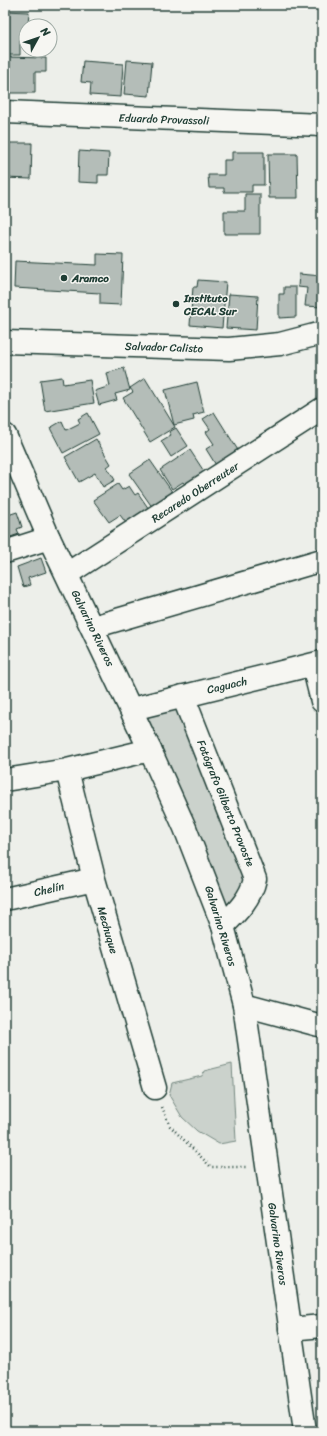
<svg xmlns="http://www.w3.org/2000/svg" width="327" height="1436" font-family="Sriracha,sans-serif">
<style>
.green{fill:#cbd2cc;stroke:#758880}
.building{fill:#b4bdb8;stroke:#1f3d34}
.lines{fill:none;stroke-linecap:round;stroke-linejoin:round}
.minor-casing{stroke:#1f3d34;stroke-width:25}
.major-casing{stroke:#1f3d34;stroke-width:25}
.path{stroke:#1f3d34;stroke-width:2.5;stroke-dasharray:1 3;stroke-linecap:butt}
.minor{stroke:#f6f6f2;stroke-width:22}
.major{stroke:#f6f6f2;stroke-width:22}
.poi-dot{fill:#1f3d34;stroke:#f6f6f2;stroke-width:1.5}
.labels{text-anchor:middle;stroke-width:3;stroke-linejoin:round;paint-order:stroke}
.street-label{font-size:11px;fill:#1f3d34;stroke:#f6f6f2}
.poi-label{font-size:11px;font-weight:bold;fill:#1f3d34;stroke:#f6f6f2;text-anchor:start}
</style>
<rect width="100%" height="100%" fill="#edefea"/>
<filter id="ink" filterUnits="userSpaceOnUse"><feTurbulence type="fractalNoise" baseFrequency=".025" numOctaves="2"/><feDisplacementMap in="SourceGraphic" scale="8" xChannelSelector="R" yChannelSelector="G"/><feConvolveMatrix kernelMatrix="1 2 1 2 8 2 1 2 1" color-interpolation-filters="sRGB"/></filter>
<g filter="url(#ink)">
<!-- green -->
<path class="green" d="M178,704L248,877L226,913L141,714Z
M232,1064L236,1141L219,1144L197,1131L182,1117L169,1095L172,1083L202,1076L204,1071Z"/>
<!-- building -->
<path class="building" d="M5,11L29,12L28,26H26V41H20V55H5Z
M5,57L46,58V72H35V93H8L9,76H5Z
M127,60L152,62L149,96L124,94Z
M83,61L123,64L121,97L90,95L91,83L81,82Z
M5,143H32L31,179L5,178Z
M79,151L109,153L108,175H98V183L78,182Z
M232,152H264V185H252V192H224V188H209L208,175H224V160H232Z
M268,154H297L298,198H269Z
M245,194H260V234H224V211H245Z
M97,254L123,255L121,305L100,304V293L14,288L15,261L97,265Z
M299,274L322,276V307L305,306L307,288L298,287Z
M198,280L226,282L222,328L190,325L193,287H197Z
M284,287H296V317L279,318V294H284Z
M229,294L258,296L256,330L226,328Z
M124,368L130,390L115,394L117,400L99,405L95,391L110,386L107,373Z
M62,377L63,384L90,380L94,403L45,411L40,380Z
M145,378L175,427L150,442L123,398L133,392L130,388Z
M197,382L204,412L193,415L194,420L174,425L165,390Z
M214,412L241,455L219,470L206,449L214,444L206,432L210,429L203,419Z
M88,413L99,434L63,453L50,428L62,421L66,430L80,423L78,419Z
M176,428L188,446L171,457L161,441L171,435L169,432Z
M96,439L111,464L107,467L115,480L103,487L95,473L79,482L65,457Z
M190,450L209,479L187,487L183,482L172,489L160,470Z
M150,460L175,496L155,511L129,474Z
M118,484L122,490L129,486L135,495L138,493L153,515L126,523L120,515L109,522L93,500Z
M17,512L22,527L17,529L19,534L5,539V516Z
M41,558L46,572L28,578L30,585L23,587L17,567Z"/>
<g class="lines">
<defs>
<path id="minor" d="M5,112L322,125
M5,342L229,349L280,344L322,333
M5,552L49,538
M67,574L322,409
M93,627L322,560
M313,665L322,701
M183,696L255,879C251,898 237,912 223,926
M132,709L322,662
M67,770L94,879L155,1088
M5,780L67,770L150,750
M5,899L94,879
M244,1005L322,1026
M290,1329L322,1326"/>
<path id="major" d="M5,435L49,538L150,750L185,828L223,926L244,1005L305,1431"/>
</defs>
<!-- minor casing -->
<use href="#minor" class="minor-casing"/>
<!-- major casing -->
<use href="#major" class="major-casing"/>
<!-- path -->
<path class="path" d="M162,1107L170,1126L211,1167H246"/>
<!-- minor -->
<use href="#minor" class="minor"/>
<!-- major -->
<use href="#major" class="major"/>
</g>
</g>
<!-- markers -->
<g class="poi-dot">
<circle cx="64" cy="278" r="4"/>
<circle cx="176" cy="304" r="4"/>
</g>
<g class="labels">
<!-- street labels -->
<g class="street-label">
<text transform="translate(164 119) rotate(2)" y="4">Eduardo Provassoli</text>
<text transform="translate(164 347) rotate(2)" y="4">Salvador Calisto</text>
<text transform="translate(195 492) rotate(-33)" y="4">Recaredo Oberreuter</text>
<text transform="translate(93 628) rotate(64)" y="4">Galvarino Riveros</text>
<text transform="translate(227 685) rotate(-13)" y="4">Caguach</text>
<text transform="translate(226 803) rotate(68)" y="4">Fotógrafo Gilberto Provoste</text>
<text transform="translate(49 889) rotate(-13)" y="4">Chelín</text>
<text transform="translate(221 926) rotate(73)" y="4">Galvarino Riveros</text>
<text transform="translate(108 930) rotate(74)" y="4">Mechuque</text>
<text transform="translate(278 1244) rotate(82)" y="4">Galvarino Riveros</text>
</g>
<!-- poi labels -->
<g class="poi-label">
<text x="72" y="282">Aramco</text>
<text x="184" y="302">Instituto<tspan x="184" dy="13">CECAL Sur</tspan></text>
</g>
</g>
<!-- margin -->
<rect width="327" height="1436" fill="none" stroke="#f6f6f2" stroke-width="20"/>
<rect x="10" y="10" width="307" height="1416" fill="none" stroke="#1f3d34" stroke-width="1.5" filter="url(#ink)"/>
<!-- north arrow -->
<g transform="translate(38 38) rotate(50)"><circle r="19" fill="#f6f6f2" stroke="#a0aca6"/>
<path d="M0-3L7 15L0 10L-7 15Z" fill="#1f3d34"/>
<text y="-6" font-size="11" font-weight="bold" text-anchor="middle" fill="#1f3d34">N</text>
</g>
</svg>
